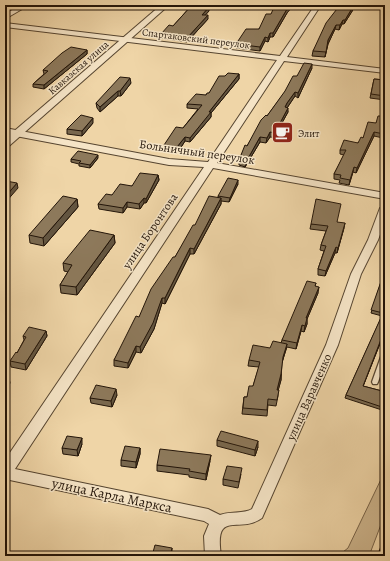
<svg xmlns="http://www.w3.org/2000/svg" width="390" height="561" font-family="Alegreya,serif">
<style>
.green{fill:#ccb48c;stroke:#78644a}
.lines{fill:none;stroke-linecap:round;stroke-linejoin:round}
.service-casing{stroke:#564530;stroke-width:2.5}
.minor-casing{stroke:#564530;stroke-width:2}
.tertiary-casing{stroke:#564530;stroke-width:2}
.service{fill:#f5e4c6;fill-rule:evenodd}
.minor{fill:#f5e4c6;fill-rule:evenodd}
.tertiary{fill:#f5e4c6;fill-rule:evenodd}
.rail{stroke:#231509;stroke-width:4;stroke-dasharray:9 9;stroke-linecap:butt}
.wall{fill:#79684e;stroke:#231509}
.shaded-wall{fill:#635540;stroke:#231509}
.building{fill:#8d795b;stroke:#231509}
.labels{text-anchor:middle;stroke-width:3;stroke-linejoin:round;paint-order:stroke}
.far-street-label{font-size:10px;fill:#231509;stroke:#f5e4c6}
.far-poi-label{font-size:10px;fill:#231509;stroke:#f5e4c6;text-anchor:start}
.street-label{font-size:12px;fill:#231509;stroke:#f5e4c6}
.near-street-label{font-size:14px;fill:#231509;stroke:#f5e4c6}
</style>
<rect width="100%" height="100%" fill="#efd5a7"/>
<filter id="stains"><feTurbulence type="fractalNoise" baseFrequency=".005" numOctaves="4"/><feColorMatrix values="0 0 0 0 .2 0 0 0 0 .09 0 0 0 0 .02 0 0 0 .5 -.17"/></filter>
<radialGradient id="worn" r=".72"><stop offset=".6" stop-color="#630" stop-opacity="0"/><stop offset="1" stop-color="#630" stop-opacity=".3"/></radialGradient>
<!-- green -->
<path class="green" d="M385,471V514L369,556H338L348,548Z"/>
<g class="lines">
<defs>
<path id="service" d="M383,351H385V362L378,382L377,384H373L372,382Z"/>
<path id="minor" d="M21,5H29L5,19V14Z
M315,5H321L287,57L385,69V73L284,61L217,163L385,193V199L213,168L15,469L208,509L220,515C230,511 244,514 252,509L326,345L351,274L368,240L380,208L385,205V221L378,240L361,274L338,345L262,518C239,535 214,508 221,556H205L204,536L209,524L204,521L5,479V460L204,167L169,165L5,134V128L169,159L208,162L277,60L5,27V23L280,56Z"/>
<path id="tertiary" d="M161,5H169L9,146L5,147V139Z"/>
</defs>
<!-- service casing -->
<use href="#service" class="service-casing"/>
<!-- minor casing -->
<use href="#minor" class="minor-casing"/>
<!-- tertiary casing -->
<use href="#tertiary" class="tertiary-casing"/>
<!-- service -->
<use href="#service" class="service"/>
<!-- minor -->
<use href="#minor" class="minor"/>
<!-- tertiary -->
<use href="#tertiary" class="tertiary"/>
<!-- rail -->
<path class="rail" d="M379,556L385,540"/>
</g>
<!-- wall -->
<path class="wall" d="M192,5H207L206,7L209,11L205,15L208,19L187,42L161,38V34L173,26Z
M340,5H356L344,24H342L339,30L335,29L328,44L325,57L312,56L313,51Z
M287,13L273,37H270L268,42L265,41L260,51L236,48V44L259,29L271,14Z
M87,50V54L44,89L33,87V84L44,74L43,70Z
M312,68L298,98L295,96L287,108L288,112L282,123L291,130L287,139L270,137L266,143L260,142L245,167L239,165V160L247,146L267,116L297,76Z
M239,74V79L211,113V117L190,142L185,141L178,152L165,150L164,145L183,128L198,109L187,108V104L206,95L209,93L225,76Z
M374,79L385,80V134L383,138L374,136L356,173L353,172L349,185L339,183L340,180L334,179V174L344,155L340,154V150L358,143L376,123L381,116L385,100L370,98Z
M131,83L121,96H118L100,112L97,108L96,103Z
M93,123L82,136L67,134V129Z
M98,158L90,168L79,166V164L71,162V159Z
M158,175L159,180L146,203H144L140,209L127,207L123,213L99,209L98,204L112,195L132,186Z
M238,184L229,202L221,201V204L194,254H190L165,304L162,303L154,329L141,353L136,352L128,368L114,366V360L175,257L195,225L218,198V196Z
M77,199L78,207L44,246L30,243L29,235Z
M337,222L344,228L337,253H335L325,276L318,275V269L324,251L320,250L321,245L326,231L310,229L311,224Z
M114,235L115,243L77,295L61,293L60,285L68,272L64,271L63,263Z
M385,270V331L363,386L382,391L385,381V411L345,398L346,395L382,316L371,313Z
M316,283L315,286L318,293L307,319V324L304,332L301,331L296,349L287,347L282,362L281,380L278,390V396L276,406L268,405L267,416L242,414L244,397H247L253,386L259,367L248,366L249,360L281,343L282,340Z
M46,331L47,336L26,370L11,367L10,361L17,353L24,340L23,336Z
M117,395L112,407L91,403L90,398Z
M217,440L258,447L255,456L217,446Z
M82,444L78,456L63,454L62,448Z
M140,448V454L136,468L121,466V460Z
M210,461L206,480L189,477V475L157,471V465Z
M241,474L238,488L223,485V479Z"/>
<!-- shaded-wall -->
<path class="shaded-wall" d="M7,5H13L5,10V6Z
M290,5H294L287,13L273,37V33L287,9Z
M354,5H356L344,24L345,20Z
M209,7V11L202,19V15Z
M208,15V19L187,42V38Z
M343,20L342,24L339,30L340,25Z
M336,25L335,29L328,44L325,57L328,40Z
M270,33V37L268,42V38Z
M265,37V41L260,51V47Z
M87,50V54L44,89V85Z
M312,64V68L298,98V93Z
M239,74V79L211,113V117L190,142V138L209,112Z
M130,78L131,83L121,96L120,91Z
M118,91V96L100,112V107Z
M295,92V96L287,108L285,107L287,103Z
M288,108V112L279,128L280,123Z
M93,118V123L82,136V131Z
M292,125L291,130L287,139V135Z
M270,132V137L266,143L267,138Z
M374,132V136L356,173L357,168Z
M185,137V141L178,152L177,147Z
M260,137V142L245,167L246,162Z
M98,155V158L90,168V165Z
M354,167L353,172L349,185L350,180Z
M158,175L159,180L146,203V199Z
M238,180V184L229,202L230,198Z
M17,183L18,188L5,203V197Z
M144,198V203L140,209L139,204Z
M221,198V204L194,254V249Z
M77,199L78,207L44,246L43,238Z
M127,202V207L123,213V208Z
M345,223L344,228L337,253L338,248Z
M114,235L115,243L77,295L76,287Z
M336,247L335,253L325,276L326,271Z
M190,248V254L165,304V298Z
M319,287L318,293L307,319V324L304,332L306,318Z
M162,298V303L154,329L141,353L140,347Z
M302,325L301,331L296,349L297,343Z
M385,329V331L362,389L363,386Z
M46,331L47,336L26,370L25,364Z
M287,344L286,349L282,363L283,357Z
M136,346V352L128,368V363Z
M281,374V380L277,395V390Z
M9,378L10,383L5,392V384Z
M116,389L117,395L112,407L111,401Z
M82,438V444L78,456L77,450Z
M258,441V447L255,456V450Z
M140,448V454L136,468V462Z
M211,455L210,461L206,480V474Z
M172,548V556H170Z"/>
<!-- building -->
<path class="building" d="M192,5H204L202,6L209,7L202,15H208L187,38L161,34L169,25L173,26Z
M275,5H290L287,9L273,33H270L268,38L265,37L260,47L236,44L246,29H259L266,14H271Z
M340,5H354L345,20H343L340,25H336L328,40L326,52L313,51L326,23Z
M71,47L87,50L44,85L33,84L48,71L43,70L62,53Z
M304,63L312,64L298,93L295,92L287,103L285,107L288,108L280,123L292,125L287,135L270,132L267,138L260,137L246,162L239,160L245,145L247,146L261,120L266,115L267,116L285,91L293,76H297Z
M228,73L239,74L209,112H211L190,138L185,137L177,147L164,145L176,127L183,128L202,105L187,104L196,94L206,95L207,93H209L219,76H225Z
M120,77L130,78L120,91H118L100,107L96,103Z
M374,79L385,80V96L371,94Z
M385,99V131L384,134L374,132L357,168L354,167L350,180L340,178L341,175L334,174L346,150H340L344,140L358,143L361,137L363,138L368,122L376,123L378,116H381Z
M81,115L93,118L82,131L67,129Z
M78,151L98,155L90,165L79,163L81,161L71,159Z
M140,173L158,175L146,199L144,198L139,204L127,202L123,208L98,204L106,194L112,195L120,184L132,186Z
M228,178L238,180L230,198L218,196Z
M6,181L17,183L5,197V182Z
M63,196L77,199L43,238L29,235Z
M209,196L221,198L194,249L190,248L165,298H162L153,323L140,347L136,346L128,363L114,360L136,316L139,317L151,289L173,257H175L193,225H195Z
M316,199L341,204L337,222L345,223L338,248L336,247L326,271L318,269L326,246L321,245L328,226L311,224Z
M90,230L114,235L76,287L60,285L72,265L63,263Z
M385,270V329L363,386L382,391L385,381V408L346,395L383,313L371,310Z
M307,281L316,283L315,286L319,287L306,318H307L305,326L302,325L297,343L282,340Z
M29,327L46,331L25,364L10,361L16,352L17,353L26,337L23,336Z
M273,341L287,344L283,357L281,374L277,390H279L277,400L268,399L267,410L243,408L244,397H247L249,386H253L260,362L249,360L253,345L270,348Z
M5,377L9,378L5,384Z
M96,385L116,389L111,401L90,398Z
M221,431L258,441L255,450L217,440Z
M67,436L82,438L77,450L62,448Z
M125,446L140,448L136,462L121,460Z
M160,449L211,455L206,474L189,471L190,469L157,465Z
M227,466L242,468L239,482L223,479Z
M155,545L172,548L170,556H152Z"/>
<!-- icons -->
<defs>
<symbol id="cafe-square" viewBox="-11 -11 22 22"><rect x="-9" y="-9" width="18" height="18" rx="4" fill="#8f2418" stroke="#f5e4c6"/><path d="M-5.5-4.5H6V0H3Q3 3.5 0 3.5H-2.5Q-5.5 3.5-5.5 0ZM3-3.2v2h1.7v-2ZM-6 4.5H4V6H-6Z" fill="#fff"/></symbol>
</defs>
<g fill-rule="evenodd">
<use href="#cafe-square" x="270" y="120" width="25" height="25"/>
</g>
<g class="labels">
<!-- far-street labels -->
<g class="far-street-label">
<text transform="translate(196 38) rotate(7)" y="4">Спартаковский переулок</text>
<text transform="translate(78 67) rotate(-41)" y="4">Кавказская улица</text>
</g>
<!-- far-poi labels -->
<g class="far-poi-label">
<text x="298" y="137">Элит</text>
</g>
<!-- street labels -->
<g class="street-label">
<text transform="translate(197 152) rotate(8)" y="4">Больничный переулок</text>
<text transform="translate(150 231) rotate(-56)" y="4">улица Боронтова</text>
<text transform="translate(309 397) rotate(-66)" y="4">улица Варавченко</text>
</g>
<!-- near-street labels -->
<g class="near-street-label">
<text transform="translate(112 495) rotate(12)" y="5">улица Карла Маркса</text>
</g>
</g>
<!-- margin -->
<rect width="390" height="561" fill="none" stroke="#efd5a7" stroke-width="20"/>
<rect x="6" y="6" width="378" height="549" fill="none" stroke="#231509" stroke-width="2"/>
<rect x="10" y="10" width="370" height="541" fill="none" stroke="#231509"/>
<rect width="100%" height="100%" filter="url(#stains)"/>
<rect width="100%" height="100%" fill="url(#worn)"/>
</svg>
